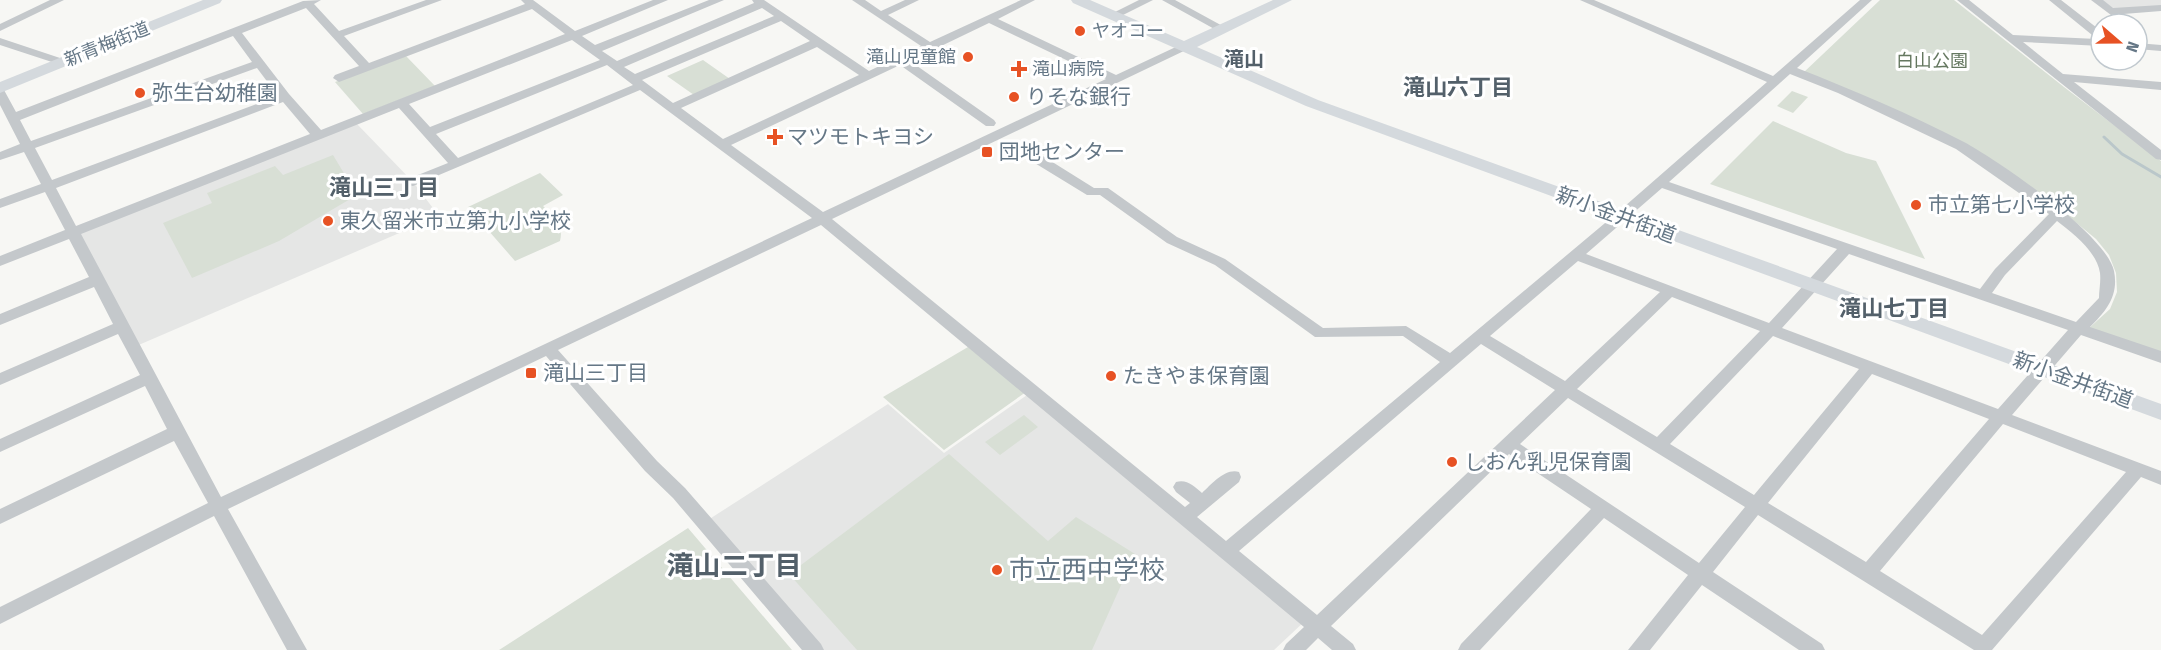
<svg xmlns="http://www.w3.org/2000/svg" width="2161" height="650" font-family="'Fira Sans Condensed','Noto Sans JP',sans-serif">
<style>
.built{fill:#e5e6e5}
.green{fill:#d8dfd5}
.lines{fill:none;stroke-linecap:round;stroke-linejoin:round}
.stream{stroke:#bac7ca;stroke-width:3}
.minor{fill:#c4c8cb;fill-rule:evenodd}
.major{fill:#d4d9dd;fill-rule:evenodd}
.poi-dot{fill:#e75224;stroke:#fff;stroke-width:2}
.labels{text-anchor:middle;stroke-width:6;stroke-linejoin:round;paint-order:stroke}
.far-poi-label{font-size:18px;fill:#657786;stroke:#fff;text-anchor:start}
.far-street-label{font-size:18px;fill:#657786;stroke:#fff}
.far-park-label{font-size:18px;fill:#657860;stroke:#fff}
.far-quarter-label{font-size:20px;font-weight:bold;fill:#53606a;stroke:#fff}
.poi-label{font-size:21px;fill:#657786;stroke:#fff;text-anchor:start}
.street-label{font-size:21px;fill:#657786;stroke:#fff}
.neighbourhood-label{font-size:22px;font-weight:bold;fill:#53606a;stroke:#fff}
.near-poi-label{font-size:26px;fill:#657786;stroke:#fff;text-anchor:start}
.near-neighbourhood-label{font-size:27px;font-weight:bold;fill:#53606a;stroke:#fff}
</style>
<rect width="100%" height="100%" fill="#f7f7f4"/>
<!-- built -->
<path class="built" d="M2100,0H2161V7L2112,10Z
M357,124L413,182L439,216L134,347L74,233Z
M1027,395L1306,620L1274,650H821L708,520L888,404L944,453Z"/>
<!-- green -->
<path class="green" d="M1880,0H1954L2064,87L2161,161V353L2088,329L2110,309L2117,292L2116,273L2109,255L2096,239L2062,211L1966,145L1803,73Z
M406,56L435,86L363,114L335,82Z
M703,60L730,79L694,95L667,76Z
M1792,91L1808,97L1793,113L1777,106Z
M1773,121L1846,153L1876,161L1925,259L1710,184Z
M333,155L357,195L279,241L192,278L163,223L212,203L207,193L275,166L283,175Z
M540,173L563,195L543,206C554,215 564,225 560,241L515,261L468,207Z
M968,347L1026,392L944,450L883,397Z
M1024,415L1038,427L1000,455L985,442Z
M949,454L1048,541L1076,517L1135,554L1092,650H857L789,574Z
M688,528L792,650H499Z"/>
<g class="lines">
<!-- stream -->
<path class="stream" d="M2104,137L2122,154L2161,177"/>
<!-- minor -->
<path class="minor" d="M50,0H64L0,31V24Z
M321,0L314,4L339,31L426,0H442L344,36L369,63L525,4L521,0H533L575,31L653,0H668L582,36L595,45L709,0H724L602,51L617,61L754,3L752,0H764L869,71L921,46L852,0H865L881,11L905,0H919L888,15L930,42L1021,0H1035L998,19L1116,75L1180,45H1188V49L832,219L1185,507L1190,503L1176,492L1173,487L1176,482C1187,479 1194,486 1202,493C1212,484 1225,468 1239,472L1241,477L1239,482L1197,517L1226,541L1440,362L1403,336L1315,337L1215,265L1167,243L1100,195H1087L1020,154L1019,151L1020,148H1030L1094,188H1108L1177,237L1225,259L1323,328L1406,326L1450,353L1617,213L1767,82L1580,0H1594L1773,76L1860,0H1872L1797,68C1853,90 1910,114 1964,142C1999,161 2106,234 2114,271C2119,296 2106,311 2090,327L2161,351V363L2081,335L2012,415L2161,471V485L2141,477L1992,650H1974L1758,515L1713,572L1822,644L1825,650H1799L1702,585L1650,650H1628L1688,575L1604,518L1480,650H1458L1461,644L1591,509L1509,454L1331,626L1353,644L1356,650H1332L1318,638L1306,650H1283L1286,644L1304,627L821,225L558,350L657,461L685,488L821,644L824,650H802L673,498L645,471L546,356L228,509L307,650H287L214,516L0,624V607L208,503L174,441L0,524V509L167,429L145,386L0,452V439L140,375L118,334L0,385V373L113,324L94,287L0,325V314L89,277L69,239L0,266V256L65,230L45,192L0,208V199L41,184L24,152L0,160V152L20,144L0,105V89L4,90L16,112L303,1ZM306,8L359,66L335,75L333,78L339,82L532,9L565,34L321,130L289,94L242,33ZM762,8L774,16L635,74L624,67ZM781,21L810,41L673,103L642,80ZM989,23L1106,79L823,212L731,145L900,65L986,126H994L996,123L994,120L910,61ZM233,36L252,62L31,141L20,120ZM572,40L600,60L430,127L409,104ZM817,47L859,75L723,139L681,108ZM607,65L633,85L458,158L436,134ZM257,68L278,96L52,180L35,148ZM1790,74L1838,93L1956,149L2049,214L1995,269L1980,289L1669,182ZM640,90L812,218L221,497L81,234L399,108L448,163L408,179L406,182L408,185L413,186ZM283,102L310,134L76,226L56,188ZM1662,188L1837,249L1769,323L1586,254ZM2057,221C2073,233 2097,252 2100,273C2101,281 2099,290 2099,298L2076,322L1992,293L2005,275ZM1849,254L2068,330L1998,409L1782,328ZM1578,261L1660,292L1565,381L1490,336ZM1672,297L1760,331L1657,437L1577,389ZM1773,336L1859,369L1754,495L1670,444ZM1481,344L1555,390L1317,615L1239,551ZM1872,374L1989,419L1866,562L1768,503ZM1568,398L1745,507L1699,563L1520,444ZM2003,424L2126,472L1982,635L1880,571Z
M1139,0H1153L1117,18L1113,19L1107,16Z
M1162,0H1175L1228,29L1222,32L1218,31Z
M1957,0H1969L2013,35L2097,39L2049,0H2061L2101,31V46L2023,42L2063,74L2161,82V90L2074,82L2161,150V160L2156,159Z
M2091,0H2103L2113,8L2161,5V11L2111,15Z
M0,38L66,60L68,62L62,66L58,64L0,45Z
M2137,43L2161,45V51L2137,49Z"/>
<!-- major -->
<path class="major" d="M203,0H222L220,3L0,93V82Z
M1071,0H1090L1184,41L1273,0H1292L1197,47L1318,100L2161,404V420L1306,106L1073,3Z"/>
</g>
<!-- markers -->
<g class="poi-dot">
<circle cx="1080" cy="31" r="6"/>
<circle cx="968" cy="57" r="6"/>
<path d="M1016 60h6v6h6v6h-6v6h-6v-6h-6v-6h6z"/>
<circle cx="140" cy="93" r="6"/>
<circle cx="1014" cy="97" r="6"/>
<path d="M772 128h6v6h6v6h-6v6h-6v-6h-6v-6h6z"/>
<rect x="981" y="146" width="12" height="12" rx="3"/>
<circle cx="1916" cy="205" r="6"/>
<circle cx="328" cy="221" r="6"/>
<rect x="525" y="367" width="12" height="12" rx="3"/>
<circle cx="1111" cy="376" r="6"/>
<circle cx="1452" cy="462" r="6"/>
<circle cx="997" cy="570" r="6"/>
</g>
<g class="labels">
<!-- far-poi labels -->
<g class="far-poi-label">
<text x="1092" y="37">ヤオコー</text>
<text x="956" y="63" text-anchor="end">滝山児童館</text>
<text x="1032" y="75">滝山病院</text>
</g>
<!-- far-street labels -->
<g class="far-street-label">
<text transform="translate(107 44) rotate(-22)" y="6">新青梅街道</text>
</g>
<!-- far-park labels -->
<g class="far-park-label">
<text x="1932" y="67">白山公園</text>
</g>
<!-- far-quarter labels -->
<g class="far-quarter-label">
<text x="1244" y="66">滝山</text>
</g>
<!-- poi labels -->
<g class="poi-label">
<text x="152" y="100">弥生台幼稚園</text>
<text x="1026" y="104">りそな銀行</text>
<text x="787" y="144">マツモトキヨシ</text>
<text x="999" y="159">団地センター</text>
<text x="1928" y="212">市立第七小学校</text>
<text x="340" y="228">東久留米市立第九小学校</text>
<text x="543" y="380">滝山三丁目</text>
<text x="1123" y="383">たきやま保育園</text>
<text x="1464" y="469">しおん乳児保育園</text>
</g>
<!-- street labels -->
<g class="street-label">
<text transform="translate(1616 215) rotate(20)" y="7">新小金井街道</text>
<text transform="translate(2073 380) rotate(20)" y="7">新小金井街道</text>
</g>
<!-- neighbourhood labels -->
<g class="neighbourhood-label">
<text x="1458" y="95">滝山六丁目</text>
<text x="384" y="195">滝山三丁目</text>
<text x="1894" y="316">滝山七丁目</text>
</g>
<!-- near-poi labels -->
<g class="near-poi-label">
<text x="1009" y="579">市立西中学校</text>
</g>
<!-- near-neighbourhood labels -->
<g class="near-neighbourhood-label">
<text x="734" y="575">滝山二丁目</text>
</g>
</g>
<!-- north arrow -->
<g transform="translate(2119 42) rotate(110)"><circle r="28" fill="#ffffff" stroke="#c1c9cf" stroke-width="1.5"/>
<path d="M0-4.5L10 22L0 15L-10 22Z" fill="#e75224"/>
<text y="-9" font-size="16" font-weight="bold" text-anchor="middle" fill="#657786">N</text>
</g>
</svg>
